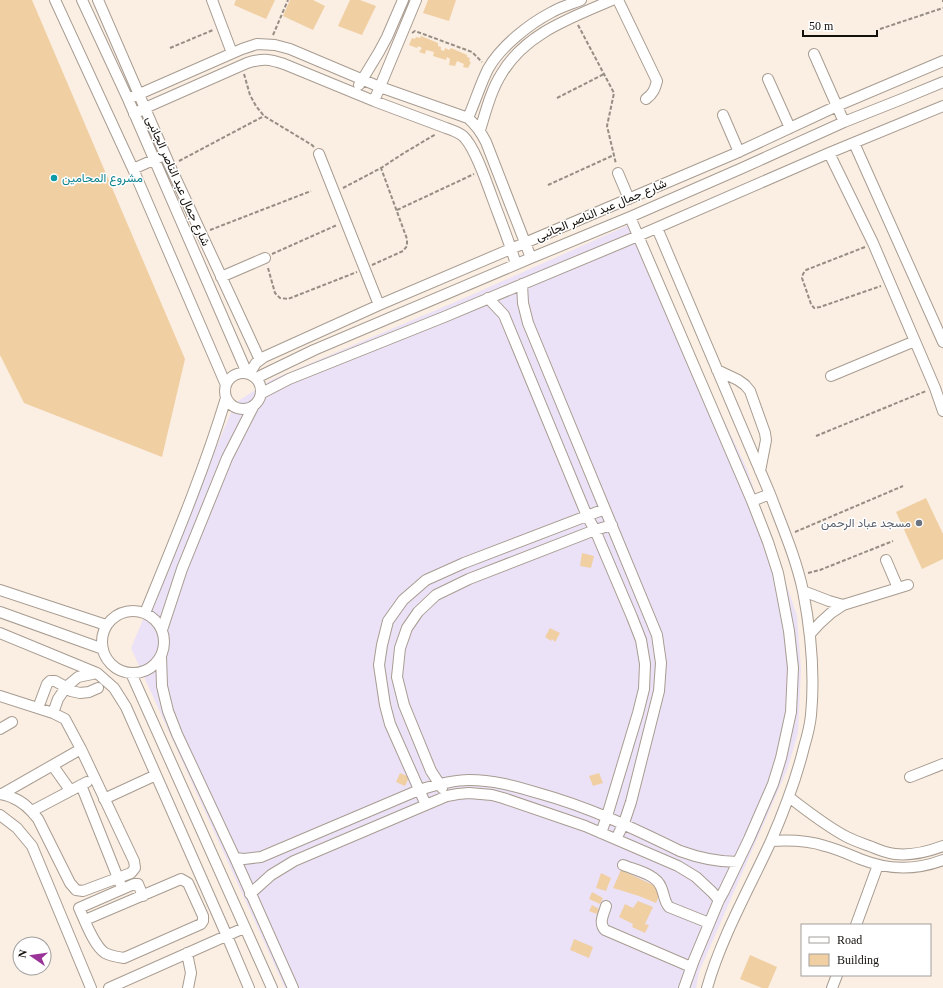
<svg xmlns="http://www.w3.org/2000/svg" width="943" height="988" font-family="'Times New Roman',Vazirmatn,serif">
<style>
.commercial{fill:#ebe2f8}
.building{fill:#f0cfa3}
.lines{fill:none;stroke-linecap:round;stroke-linejoin:round}
.minor-casing{stroke:#a89c91;stroke-width:12}
.path{stroke:#968d84;stroke-width:2;stroke-dasharray:4 2;stroke-linecap:butt}
.minor{stroke:#fff;stroke-width:10}
.culture-dot{fill:#0f9aa8;stroke:#fff;stroke-width:1.5}
.worship-dot{fill:#6b7280;stroke:#fff;stroke-width:1.5}
.labels{text-anchor:middle;stroke-width:3;stroke-linejoin:round;paint-order:stroke}
.culture-label{font-size:12px;fill:#0d838f;stroke:#fff;text-anchor:start}
.street-label{font-size:12px;fill:#14100c;stroke:#fff}
.worship-label{font-size:12px;fill:#5b616d;stroke:#fff;text-anchor:end}
</style>
<rect width="100%" height="100%" fill="#fbeee2"/>
<!-- commercial -->
<path class="commercial" d="M631,224L747,469L797,616L801,669L798,733L787,770L699,972L696,988H285L131,648L235,403L271,380L467,297Z"/>
<!-- building -->
<path class="building" d="M0,0H32L185,359L162,457L24,403L0,355Z
M236,0H275L266,19L234,5Z
M290,0H313L325,6L313,30L283,16Z
M350,0H360L376,6L362,35L338,26Z
M428,0H456L449,21L423,13Z
M421,36L438,43V46L441,47V50L444,51L445,48L449,50L451,48L467,55V57L470,58L469,61L471,62L468,68L463,67L464,64L457,61L455,66L449,65L450,59L447,57L446,60L433,56L434,52L426,50L425,54L419,52L422,48L418,46L417,48L409,45L412,38L415,39L416,37L420,38Z
M926,498L943,534V559L922,569L896,512Z
M582,553L594,556L591,568L580,566Z
M550,628L560,633L555,642L552,639L551,641L545,637Z
M400,773L409,777L405,786L396,782Z
M599,773L603,783L593,786L589,776Z
M621,870L662,889L656,903L639,896L613,888Z
M601,873L611,878L606,891L596,888Z
M592,892L603,898L600,904L589,899Z
M638,901L653,907L645,924L649,925L645,933L632,927L633,924L619,917L625,904L633,908Z
M592,905L599,909L597,914L589,911Z
M574,939L593,947L589,958L570,950Z
M750,955L777,967L768,988H762L740,979Z"/>
<g class="lines">
<defs>
<path id="minor" d="M55,0L133,169L226,385
M82,0L128,99L247,373
M98,0L170,166L260,360
M212,0L232,53
M618,0L657,81C655,89 653,94 646,99
M814,54L844,122
M768,79L790,128
M359,85L379,52L387,37L403,0
M128,99L242,49L257,44L275,45L290,49L380,87L468,118C476,125 481,132 486,142L531,258
M374,101L416,0
M134,114L145,108L247,63C263,58 269,59 284,64L374,101L446,128C452,130 458,132 463,136C475,147 486,181 492,197C500,219 509,241 516,264
M723,115L739,152
M468,118C475,102 480,85 488,69C501,46 529,24 552,12C561,7 571,4 581,0
M480,130C486,111 491,90 502,73C526,33 571,18 612,0
M854,143L943,342
M829,153L873,243L935,388L943,411
M319,154L379,305
M133,169L160,157
M618,173L629,199
M630,217L752,501L768,542L778,573L789,631L793,668L791,712L781,758L773,784L749,839L724,891L719,900L694,960L684,988
M657,228L770,494C782,526 796,558 803,591C811,632 815,673 811,715C810,726 807,737 804,747C796,780 784,811 771,841C749,889 721,938 707,988
M221,277L265,258
M522,284L523,303L528,323L657,635L661,663L659,691L631,802L624,823L616,839
M488,298L504,315L587,516L595,530L632,617L641,640L645,664L644,689L638,713L607,816L601,833
M717,370L738,380L745,385L750,391L765,433L766,440L760,471
M225 391a18 18 0 1 1 36 0a18 18 0 1 1-36 0Z
M249,374L256,363L264,357L379,305L734,154L837,106L943,61
M831,376L915,341
M256,378L314,350L531,258L630,217L740,169L844,122L902,99L943,82
M262,393L289,379L444,317L638,236L829,153L943,106
M752,501L770,494
M886,560L898,588
M0,590L106,625
M803,591L829,601L843,605
M102 642a31 31 0 1 1 62 0a31 31 0 1 1-62 0Z
M0,612L103,649
M145,613C174,542 204,471 226,398
M162,630L182,569L227,458L253,407
M0,633L97,673L114,688L126,707L227,936L249,988
M810,634L820,623L831,613L843,605L908,585
M161,656L162,686L168,711L177,734L235,858L293,988
M131,673L272,988
M0,696L53,713L65,719L81,749L2,794
M38,708L47,684L50,681H55L66,687L71,691L80,693L89,692L98,688
M53,713L58,699L66,687L78,677L97,673
M0,729L12,722
M53,766L70,790
M910,777L943,764
M81,785L120,883
M442,788L431,771L404,705L397,677L400,648L407,628L418,612L436,595L469,579L595,530L612,525
M0,794C4,795 9,796 13,798C24,802 31,810 38,819L70,883L76,890L83,891L131,873L135,868L134,861L81,749
M789,797C807,811 826,826 847,837C855,841 864,844 872,847C879,850 887,853 895,854C912,856 927,852 943,846
M104,799L156,775
M426,805L390,724L385,705L379,665L382,645L388,621L403,600L426,580L464,563L605,509
M32,811L87,782
M0,815L17,828L32,846L91,988
M771,841C789,840 807,840 825,846C837,849 848,854 860,859C888,870 914,871 943,860
M235,858L244,859L261,857L419,790C435,785 452,780 469,780C493,780 515,786 538,793C589,807 633,828 680,851C699,858 717,862 738,862
M623,865C635,870 656,874 661,887C664,893 664,902 669,907L709,923
M250,894L271,875L294,861L447,796L458,794L469,793L492,795L503,798L585,826L678,866L696,877L712,892L719,900
M606,906C604,914 598,923 605,930L691,967
M85,920L181,879L188,883L203,916V921L201,924L124,958C117,957 111,956 105,953C94,946 85,921 79,908L134,884H138L143,896
M856,925L878,865
M187,953L191,973L188,988
M109,988L244,928
M832,988L837,975"/>
</defs>
<!-- minor casing -->
<use href="#minor" class="minor-casing"/>
<!-- path -->
<path class="path" d="M943,0V2
M578,25L614,93L607,126L616,164
M880,29L943,8
M412,33L415,31L472,52L482,62
M273,35L288,0
M170,48L213,30
M244,74L250,95L256,106L264,116L312,145L314,147
M557,98L604,74
M179,161L264,116
M548,185L614,155
M343,188L381,168L404,153L436,134
M397,210L474,174
M210,230L311,191
M865,247L806,270L803,274L802,278L811,304L814,308L820,307L881,286
M272,254L337,225
M372,265L403,251L407,246V239L381,168
M268,268L275,293L280,298L288,299L357,272
M816,436L926,391
M795,532L903,486
M808,573L820,570L893,541"/>
<!-- minor -->
<use href="#minor" class="minor"/>
</g>
<!-- markers -->
<circle class="culture-dot" cx="54" cy="178" r="4"/>
<circle class="worship-dot" cx="919" cy="523" r="4"/>
<g class="labels">
<!-- culture labels -->
<g class="culture-label">
<text x="62" y="182">مشروع المحامين</text>
</g>
<!-- street labels -->
<g class="street-label">
<text transform="translate(178 181) rotate(66)" y="4">شارع جمال عبد الناصر الجانبى</text>
<text transform="translate(601 210) rotate(-23)" y="4">شارع جمال عبد الناصر الجانبى</text>
</g>
<!-- worship labels -->
<g class="worship-label">
<text x="911" y="527">مسجد عباد الرحمن</text>
</g>
</g>
<!-- legend -->
<rect x="801" y="924" width="130" height="52" fill="#ffffff" stroke="#a19f9e"/>
<rect x="809" y="937" width="20" height="6" fill="#ffffff" stroke="#a19f9e"/>
<text x="837" y="944" font-size="12" fill="#14100c">Road</text>
<rect x="809" y="954" width="20" height="12" fill="#f0cfa3" stroke="#a19f9e"/>
<text x="837" y="964" font-size="12" fill="#14100c">Building</text>
<!-- north arrow -->
<g transform="translate(32 956) rotate(283)"><circle r="19" fill="#ffffff" stroke="#a19f9e"/>
<path d="M0-3L7 15L0 10L-7 15Z" fill="#9a3498"/>
<text y="-6" font-size="11" font-weight="bold" text-anchor="middle" fill="#14100c">N</text>
</g>
<!-- scale -->
<path d="M803 30v6h74v-6" fill="none" stroke="#14100c" stroke-width="2"/>
<text x="809" y="30" font-size="12" fill="#14100c" stroke="#ffffff" stroke-width="3" paint-order="stroke">50 m</text>
</svg>
